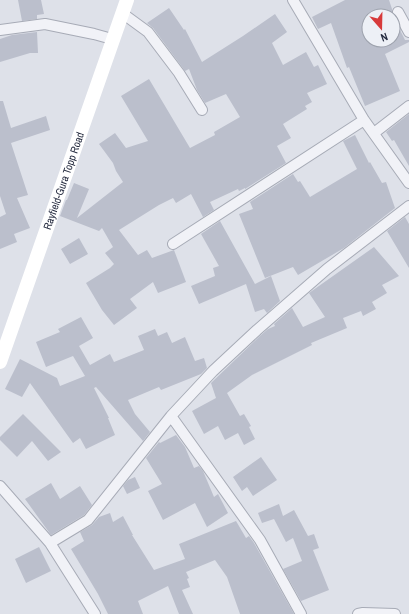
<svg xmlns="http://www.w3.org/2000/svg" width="409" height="614" font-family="'Archivo Narrow',sans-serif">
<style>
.building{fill:#bbbfcc}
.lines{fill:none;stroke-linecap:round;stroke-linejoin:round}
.street-casing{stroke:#a7abb6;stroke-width:12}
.street{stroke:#f1f2f7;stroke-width:10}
.secondary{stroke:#fff;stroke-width:14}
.labels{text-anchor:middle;stroke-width:3;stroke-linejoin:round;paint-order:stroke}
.street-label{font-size:11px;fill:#262c40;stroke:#edf0f6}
</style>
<rect width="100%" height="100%" fill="#dee1e9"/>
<!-- building -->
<path class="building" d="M18,0H41L44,14L37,15V19L22,21Z
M345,0H389L392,9V12L393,16H369V40H393V16L405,40H409V42L385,54L400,91L365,106L349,67L347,68L331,23L318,29L312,17Z
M169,8L184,30L185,29L202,62L243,36L275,14L287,32L272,43L283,65L306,52L314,67L318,65L327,84L307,93L312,102L305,106L307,109L283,124L291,138L277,146L286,163L245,189V188L239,191L238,189L210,202L214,210L203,217L191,194L176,203L173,198L159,205L119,230L138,255L147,250L152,258L174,250L186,282L158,293L153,282L130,299L137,308L114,325L102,310L86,283L110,268L114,264L105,253L113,247L102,228L99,231L60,216L66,200H67L74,183L89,189L77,218L123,182L116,171L113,163L99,144L115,133L126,148L148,141L121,96L149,79L190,148L215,135L214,132L240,117L226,94L205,103L197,90L189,69L185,71L153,28L147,23Z
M37,32L38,53H30L0,62V39L12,35Z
M0,101H3L11,128L46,116L50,130L11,143L28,195L17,198L30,228L14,234L17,242L0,249V217L6,214L0,196Z
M409,114V166L394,140L392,141L386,132Z
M355,135L369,163L370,162L382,183L386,182L395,208L344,248L298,275L293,267L265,278L239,214L253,209L250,202L293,174L298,182L300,181L310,197L357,169L343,141Z
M405,217L409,224V268L387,231Z
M220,221L255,284L271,276L280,301L267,313L264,309L255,312L246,284L199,304L191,286L215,276L213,268L219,266L201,234Z
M79,238L88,254L70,264L61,249Z
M374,247L399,276L382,285L387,293L372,302L376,309L363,316L361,311L343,318L347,328L311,343L312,345L252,375L227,393L240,416L244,414L251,426L249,427L255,439L244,445L238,433L225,440L218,426L204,434L192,411L216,398L211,383L261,335L268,329L275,326L274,324L292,308L303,327L325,317L309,293Z
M81,317L93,338L79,346L90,365L110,354L114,362L144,350L138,336L155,329L158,336L167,332L172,343L185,337L195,361L204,358L207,368L201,374L161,390L159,387L128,400L135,414L150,432L143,441L96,387L94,388L109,418H108L115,435L86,449L80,438L73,443L30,383L22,397L5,389L20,359L57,378L60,386L85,376L73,356L46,367L36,342L60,332L58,329Z
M23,414L61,452L48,461L32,441L17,457L0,440V437Z
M176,435L185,447L194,468L199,466L203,471L214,497L218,494L228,513L207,527L195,503L163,520L148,491L162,484L146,458L159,442L160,443Z
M261,457L277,480L253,496L247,487L242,491L233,477Z
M135,477L140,488L127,494L123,486L128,480Z
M51,483L60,499L80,486L92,505L84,515L51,535L25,499Z
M279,504L283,516L294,510L308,536L314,534L319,548L313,550L329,590L301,601L283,569L302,561L293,538L286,542L274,519L262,523L258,513Z
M110,513L113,522L123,516L133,535H132L154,570L185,559L179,544L236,521L246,538L249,536L254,543L294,614H240L227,577L215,560L186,572L189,578L187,579L190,587L182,590L193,614H179L168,586L138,601L143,614H108L98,594L71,549L84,541L80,532L92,525L99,517Z
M39,547L51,571L26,583L15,559Z"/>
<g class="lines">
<defs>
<path id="street" d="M293,0L364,120L409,183
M398,12L409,32
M122,13L148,32L179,73L202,110
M0,30L45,24L94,34L112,39
M374,133L409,106
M173,244L364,120
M171,416L260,540L301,614
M0,486L50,543L95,614
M50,543L88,520L171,416L213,371L257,330L327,269L409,206
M358,614L363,613L395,614"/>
</defs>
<!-- street casing -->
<use href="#street" class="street-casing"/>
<!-- street -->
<use href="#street" class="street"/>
<!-- secondary -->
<path class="secondary" id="s1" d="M0,362L127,0"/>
</g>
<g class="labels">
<!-- street labels -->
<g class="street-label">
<text dy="4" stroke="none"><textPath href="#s1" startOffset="192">Rayfield-Gura Topp Road</textPath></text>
</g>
</g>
<!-- north arrow -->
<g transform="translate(381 28) rotate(160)"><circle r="19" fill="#edf0f6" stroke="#9da2ad"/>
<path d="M0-3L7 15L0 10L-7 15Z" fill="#d73a3b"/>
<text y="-6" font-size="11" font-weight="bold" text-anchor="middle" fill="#262c40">N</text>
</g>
</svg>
